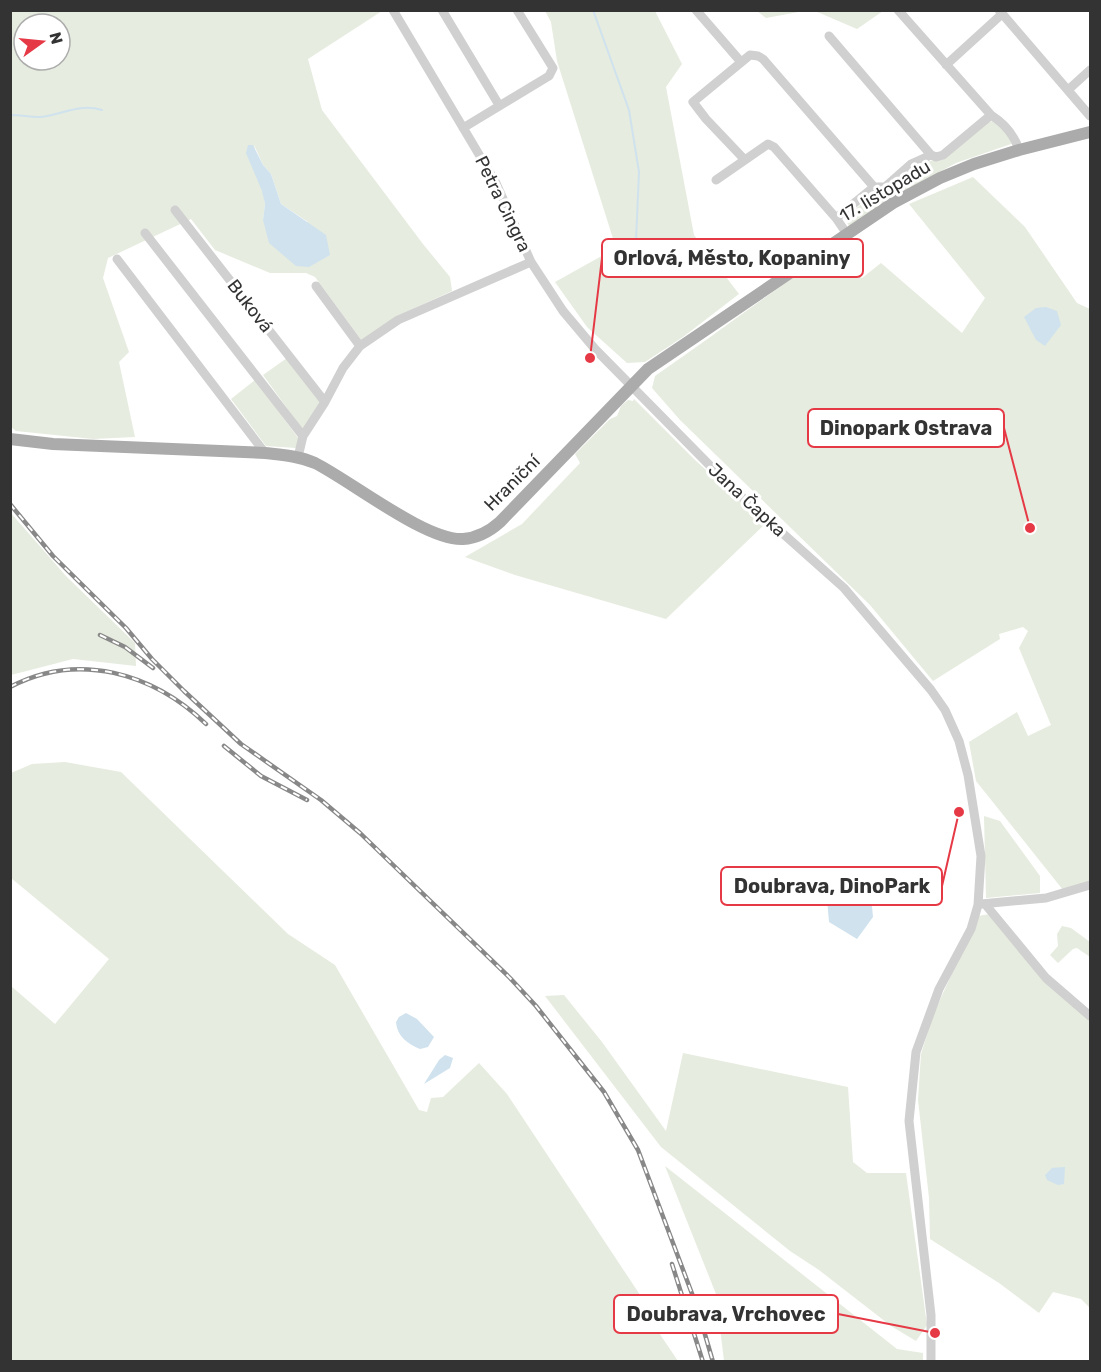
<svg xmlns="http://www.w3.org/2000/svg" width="1101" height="1372" font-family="Rubik,sans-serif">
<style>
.green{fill:#e6ecdf;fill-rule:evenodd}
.water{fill:#cfe2ee}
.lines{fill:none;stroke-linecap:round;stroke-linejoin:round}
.stream{stroke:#cfe2ee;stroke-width:2}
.minor{stroke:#d0d0d0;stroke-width:9}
.major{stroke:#ababab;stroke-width:12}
.rail-casing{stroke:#888;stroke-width:4.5}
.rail{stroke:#fff;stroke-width:2;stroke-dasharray:7;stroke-linecap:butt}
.labels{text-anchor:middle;stroke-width:6;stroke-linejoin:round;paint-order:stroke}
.street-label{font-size:18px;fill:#333;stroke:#fff}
.leader{fill:none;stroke:#e63946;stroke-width:2}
.callout-dot{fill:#e63946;stroke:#fff;stroke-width:2}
.callout{fill:#fff;stroke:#e63946;stroke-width:2}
.callout-label{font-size:20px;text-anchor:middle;font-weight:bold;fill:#333}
</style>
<rect width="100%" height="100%" fill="#fff"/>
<!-- green -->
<path class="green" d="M10,11H382L308,59L322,110L423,244L450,277L452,291L395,317L362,341L315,277L306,273H270L215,250L191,219L108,258L103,278L129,352L119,362L135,437L93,439L16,431L11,427ZM24,24H60V60H24ZM254,145L263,165L271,174L281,204L308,222L263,220L265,204Z
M545,11H655L682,64L666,87L694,235L739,294L683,337L645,362L627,363L587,327L555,282L616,248L557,61L551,22Z
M757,11H804L766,18Z
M815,11H883L857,29Z
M993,121L1011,137L1014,143L956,163L917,184L849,226L844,217L878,192L891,188L924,162L944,159L988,122Z
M973,177L1025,227L1077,303L1090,309V881L1063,890L976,781L969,742L1017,712L1028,736L1051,725L1019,648L1028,631L1023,627L999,634L1000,639L933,681L870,605L680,420L652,388L655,376C713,336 769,293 828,254L862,278L881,263L962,333L985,298L909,204Z
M287,358L321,402L303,430L263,375Z
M255,380L299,439L296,448L266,446L231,399Z
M634,399L694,459L765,524L666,619L515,575L465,557L522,524L580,463L575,454L610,419L617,416L621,406L628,400L633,401Z
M10,512L66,576L135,643L136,666L73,659L11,675Z
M65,762L121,772L288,934L335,965L419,1110L427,1112L431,1098L443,1097L479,1063L507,1094L650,1310L653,1324L678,1361H11V986L55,1024L109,959L11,878V773L32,764Z
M984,816L1000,821L1040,876V893L986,898Z
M990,914L1068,996L1090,1010V1308L1081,1299L1053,1292L1039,1313L999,1283L930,1239L929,1198L918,1100L921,1054L934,1013L978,916Z
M1062,926L1071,928L1090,942V957L1077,948L1073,949L1058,963L1050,955L1058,946L1057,934Z
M564,995L602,1042L666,1131L683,1053L848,1087L853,1162L867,1173H906L927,1325L916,1341L891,1326L819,1270L790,1251L661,1147L545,996Z
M665,1166L897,1349L923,1353V1361H724L716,1294Z"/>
<!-- water -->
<path class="water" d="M248,145H253L263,165L271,174L281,204L326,235L330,255L309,267L296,266L269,243L263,220L265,204L262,191L246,153Z
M1046,307L1057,311L1061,325L1045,346L1036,340L1024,317L1036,308Z
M870,886L873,917L857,939L829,922L827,899L833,892Z
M406,1013L417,1019L434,1037L428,1047L420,1049C408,1044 397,1036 396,1022L399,1017Z
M445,1055L453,1058L450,1068L424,1084L439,1060Z
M1065,1167L1064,1184L1058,1185L1047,1180L1045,1175L1052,1168Z"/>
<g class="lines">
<!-- stream -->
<path class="stream" d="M593,10L629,110L639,172L636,240
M10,115C20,115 30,117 40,117C63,115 77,103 102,110"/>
<!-- minor -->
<path class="minor" d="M393,10L496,183L531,262L563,311L595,349L733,489L844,588L931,690L945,710L959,741L968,775L981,856L978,905L971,929L939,989L916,1052L909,1121L931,1315V1362
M442,10L499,105
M696,10L741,62
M898,10L991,115C1005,124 1014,134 1019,150
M999,10L1090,116
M829,36L931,155L936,157L943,155L991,115
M946,65L1002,14
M1068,90L1090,70
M463,128L549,76L553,68L517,10
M744,159L706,119L693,102L750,55L758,56L763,59L874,187
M716,180L768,144L774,147L836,218L847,234
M175,210L325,402
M836,218L874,187H885L911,164L931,155
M145,233L303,436
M117,259L265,453
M316,286L360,346
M298,457L303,436L325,402L343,368L360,346L398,320L531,262
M981,904L1046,898L1090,885
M985,904L1046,978L1090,1016"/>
<!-- major -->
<path class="major" d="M10,439L53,444L265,453C282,455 299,456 315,463C351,481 426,541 463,539C477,538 490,531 500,522L648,369L893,203L940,178L974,164L1019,150L1090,132"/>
<defs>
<path id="rail" d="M10,504L53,556L126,628L152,659L184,691L241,744L321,800L360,833L510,978L536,1006L604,1092L638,1150L697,1307L713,1362
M100,635L125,647L153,668
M10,687C78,651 153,673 206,724
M224,746L261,776L307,800
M672,1264L703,1362"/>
</defs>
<!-- rail casing -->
<use href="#rail" class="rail-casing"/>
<!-- rail -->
<use href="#rail" class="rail"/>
</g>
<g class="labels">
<!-- street labels -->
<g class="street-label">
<text transform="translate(885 191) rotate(-31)" y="6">17. listopadu</text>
<text transform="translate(503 204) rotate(64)" y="6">Petra Cingra</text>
<text transform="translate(250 306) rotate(52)" y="6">Buková</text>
<text transform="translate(512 483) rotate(-45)" y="6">Hraniční</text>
<text transform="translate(747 500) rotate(43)" y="6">Jana Čapka</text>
</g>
</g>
<!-- callouts -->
<path class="leader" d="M590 358L602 258M1030 528L1004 428M959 812L942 886M935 1333L838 1314"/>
<g class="callout-dot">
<circle cx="590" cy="358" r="6"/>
<circle cx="1030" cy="528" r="6"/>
<circle cx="959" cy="812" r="6"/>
<circle cx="935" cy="1333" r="6"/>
</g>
<g class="callout">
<rect x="602" y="239" width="261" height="38" rx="6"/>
<rect x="808" y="409" width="196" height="38" rx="6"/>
<rect x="721" y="867" width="221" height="38" rx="6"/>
<rect x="614" y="1295" width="224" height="38" rx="6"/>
</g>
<g class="callout-label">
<text x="732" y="265">Orlová, Město, Kopaniny</text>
<text x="906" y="435">Dinopark Ostrava</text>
<text x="832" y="893">Doubrava, DinoPark</text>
<text x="726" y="1321">Doubrava, Vrchovec</text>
</g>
<!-- border -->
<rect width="1101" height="1372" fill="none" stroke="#333333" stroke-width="24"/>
<!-- north arrow -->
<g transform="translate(42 42) rotate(75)"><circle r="28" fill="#ffffff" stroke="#adadad" stroke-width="1.5"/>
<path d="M0-4.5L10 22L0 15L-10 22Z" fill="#e63946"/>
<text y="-9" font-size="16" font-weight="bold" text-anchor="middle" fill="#333333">N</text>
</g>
</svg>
